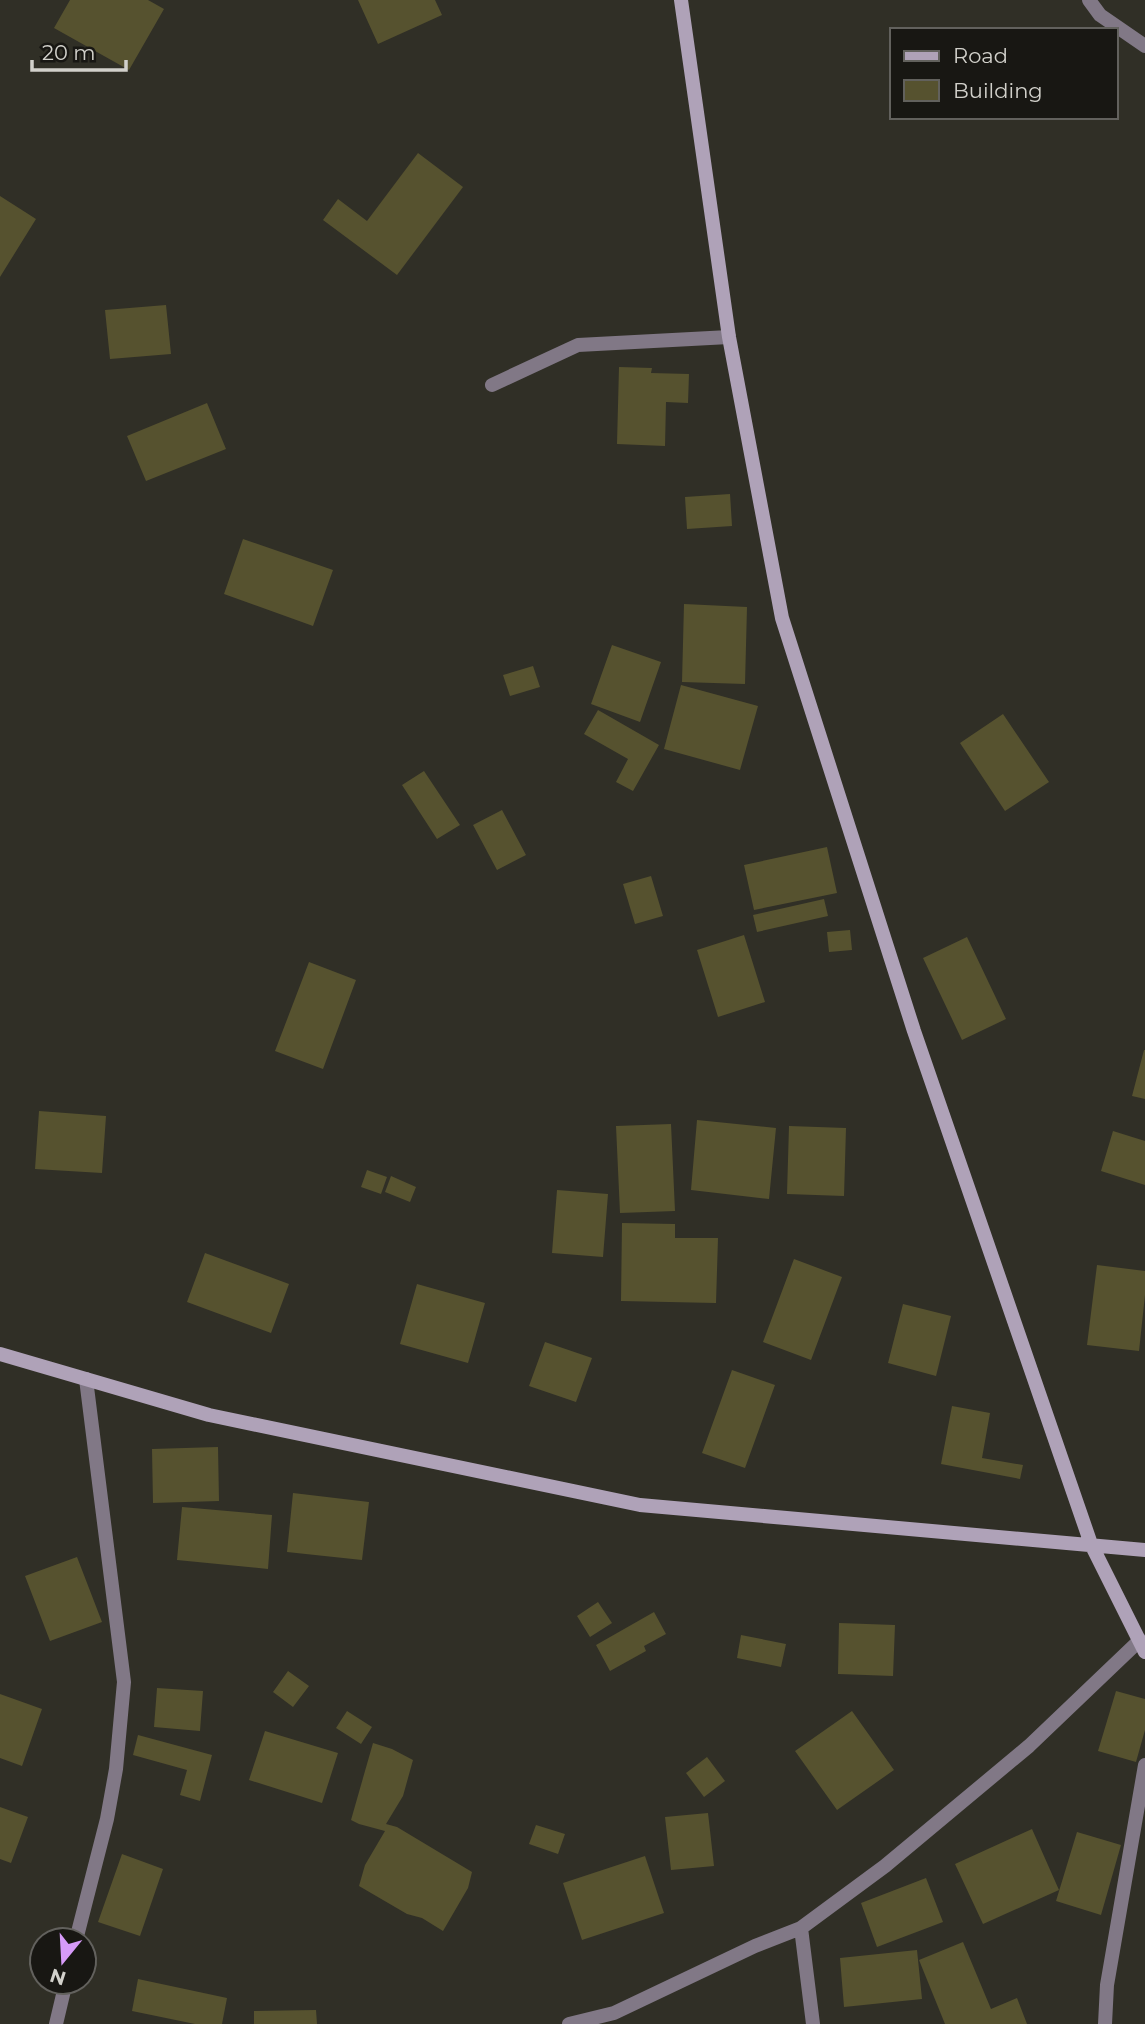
<svg xmlns="http://www.w3.org/2000/svg" width="1145" height="2024" font-family="Montserrat,sans-serif">
<style>
.building{fill:#56522f}
.lines{fill:none;stroke-linecap:round;stroke-linejoin:round}
.street{stroke:#817886;stroke-width:14}
.secondary{stroke:#afa2b8;stroke-width:14}
</style>
<rect width="100%" height="100%" fill="#302f26"/>
<!-- building -->
<path class="building" d="M70,0H148L164,9L129,70L54,28Z
M358,0H435L442,15L378,44Z
M418,153L463,187L397,275L323,220L338,199L367,221Z
M0,196L36,219L0,277Z
M166,305L171,354L110,359L105,310Z
M619,367L652,368L651,373L689,374L688,403L666,402L665,446L617,444Z
M207,403L226,449L146,481L127,436Z
M730,494L732,526L687,529L685,497Z
M243,539L333,570L313,626L224,594Z
M684,604L747,607L745,684L682,682Z
M612,645L661,662L640,722L591,704Z
M533,666L540,687L510,696L503,675Z
M681,685L758,706L740,770L664,749Z
M598,710L659,745L633,791L616,782L628,759L584,734Z
M1003,714L1049,782L1005,811L960,743Z
M424,771L460,825L437,839L402,785Z
M502,810L526,855L497,870L473,825Z
M827,847L837,893L754,910L744,865Z
M651,876L663,916L635,924L623,884Z
M824,899L828,916L757,932L753,915Z
M850,930L852,950L829,952L827,932Z
M744,935L765,1002L718,1017L697,950Z
M967,937L1006,1019L962,1040L923,958Z
M309,962L356,980L323,1069L275,1051Z
M1144,1050H1145V1099L1132,1096Z
M39,1111L106,1116L102,1173L35,1169Z
M697,1120L776,1128L769,1199L691,1190Z
M671,1124L675,1211L620,1213L616,1126Z
M789,1126L846,1128L844,1196L787,1194Z
M1113,1131L1145,1141V1185L1101,1171Z
M367,1170L387,1177L381,1194L361,1187Z
M391,1176L416,1187L410,1202L385,1192Z
M557,1190L608,1194L603,1257L552,1253Z
M622,1223L675,1224V1238H718L716,1303L621,1301Z
M205,1253L289,1284L271,1333L187,1302Z
M794,1259L842,1277L811,1360L763,1342Z
M1097,1265L1145,1271V1295L1139,1351L1087,1345Z
M417,1284L485,1303L468,1363L400,1344Z
M903,1304L951,1316L936,1376L888,1363Z
M545,1342L592,1358L576,1402L529,1386Z
M732,1370L775,1385L745,1468L702,1453Z
M952,1406L990,1413L982,1458L1023,1465L1020,1479L941,1464Z
M218,1447L219,1501L153,1503L152,1449Z
M293,1493L369,1502L362,1560L287,1552Z
M182,1507L272,1515L268,1569L177,1560Z
M77,1557L102,1622L50,1641L25,1576Z
M598,1602L612,1623L590,1637L577,1616Z
M654,1612L666,1634L644,1646L646,1651L610,1671L596,1645Z
M839,1623L895,1625L893,1676L838,1674Z
M741,1635L786,1644L781,1667L737,1658Z
M288,1671L309,1686L293,1707L273,1692Z
M157,1688L203,1691L200,1731L154,1727Z
M1116,1691L1145,1699V1730L1136,1762L1098,1751Z
M0,1694L42,1709L22,1766L0,1758Z
M347,1711L372,1727L361,1744L336,1728Z
M852,1711L894,1770L837,1810L795,1751Z
M265,1731L338,1753L322,1803L249,1780Z
M138,1735L212,1755L200,1801L180,1795L187,1770L133,1755Z
M373,1743L392,1749L413,1760L403,1796L386,1824L397,1827L472,1872L468,1888L443,1931L422,1918L407,1914L359,1886L365,1865L385,1831L359,1824L351,1820Z
M707,1757L725,1781L704,1797L686,1773Z
M0,1807L28,1817L11,1863L0,1859Z
M708,1813L714,1866L671,1870L665,1817Z
M536,1825L565,1834L558,1854L529,1844Z
M1032,1829L1059,1890L983,1924L955,1864Z
M1077,1832L1121,1845L1101,1915L1056,1901Z
M122,1854L163,1869L140,1936L98,1922Z
M645,1856L664,1913L582,1940L563,1883Z
M926,1878L943,1922L877,1947L861,1903Z
M963,1942L991,2009L1017,1998L1027,2024H945L919,1960Z
M917,1950L922,1999L844,2007L840,1958Z
M138,1979L227,1998L222,2024H195L132,2011Z
M316,2010L317,2024H254V2011Z"/>
<g class="lines">
<!-- street -->
<path class="street" d="M1089,0L1100,15L1145,46
M492,385L578,345L729,337
M801,1928L813,2024
M76,1940L107,1819L116,1769L124,1682L86,1379
M56,2024L66,1982
M569,2024L614,2013L755,1946L801,1928L885,1866L1029,1746L1140,1640
M1105,2024L1107,1985L1145,1765"/>
<!-- secondary -->
<path class="secondary" d="M681,0L729,337L782,618L914,1031L1091,1544L1145,1652
M0,1354L209,1415L640,1505L1145,1550"/>
</g>
<!-- legend -->
<rect x="890" y="28" width="228" height="91" fill="#181713" stroke="#62615d" stroke-width="2"/>
<rect x="904" y="51" width="35" height="10" fill="#afa2b8" stroke="#62615d" stroke-width="2"/>
<text x="953" y="63" font-size="21" fill="#d2d1cb">Road</text>
<rect x="904" y="80" width="35" height="21" fill="#56522f" stroke="#62615d" stroke-width="2"/>
<text x="953" y="98" font-size="21" fill="#d2d1cb">Building</text>
<!-- north arrow -->
<g transform="translate(63 1961) rotate(198)"><circle r="33" fill="#181713" stroke="#62615d" stroke-width="2"/>
<path d="M0-5L12 26L0 18L-12 26Z" fill="#d79bf9"/>
<text y="-10" font-size="19" font-weight="bold" text-anchor="middle" fill="#d2d1cb">N</text>
</g>
<!-- scale -->
<path d="M32 60v10h94v-10" fill="none" stroke="#d2d1cb" stroke-width="3.5"/>
<text x="42" y="60" font-size="21" fill="#d2d1cb" stroke="#181713" stroke-width="5" paint-order="stroke">20 m</text>
</svg>
